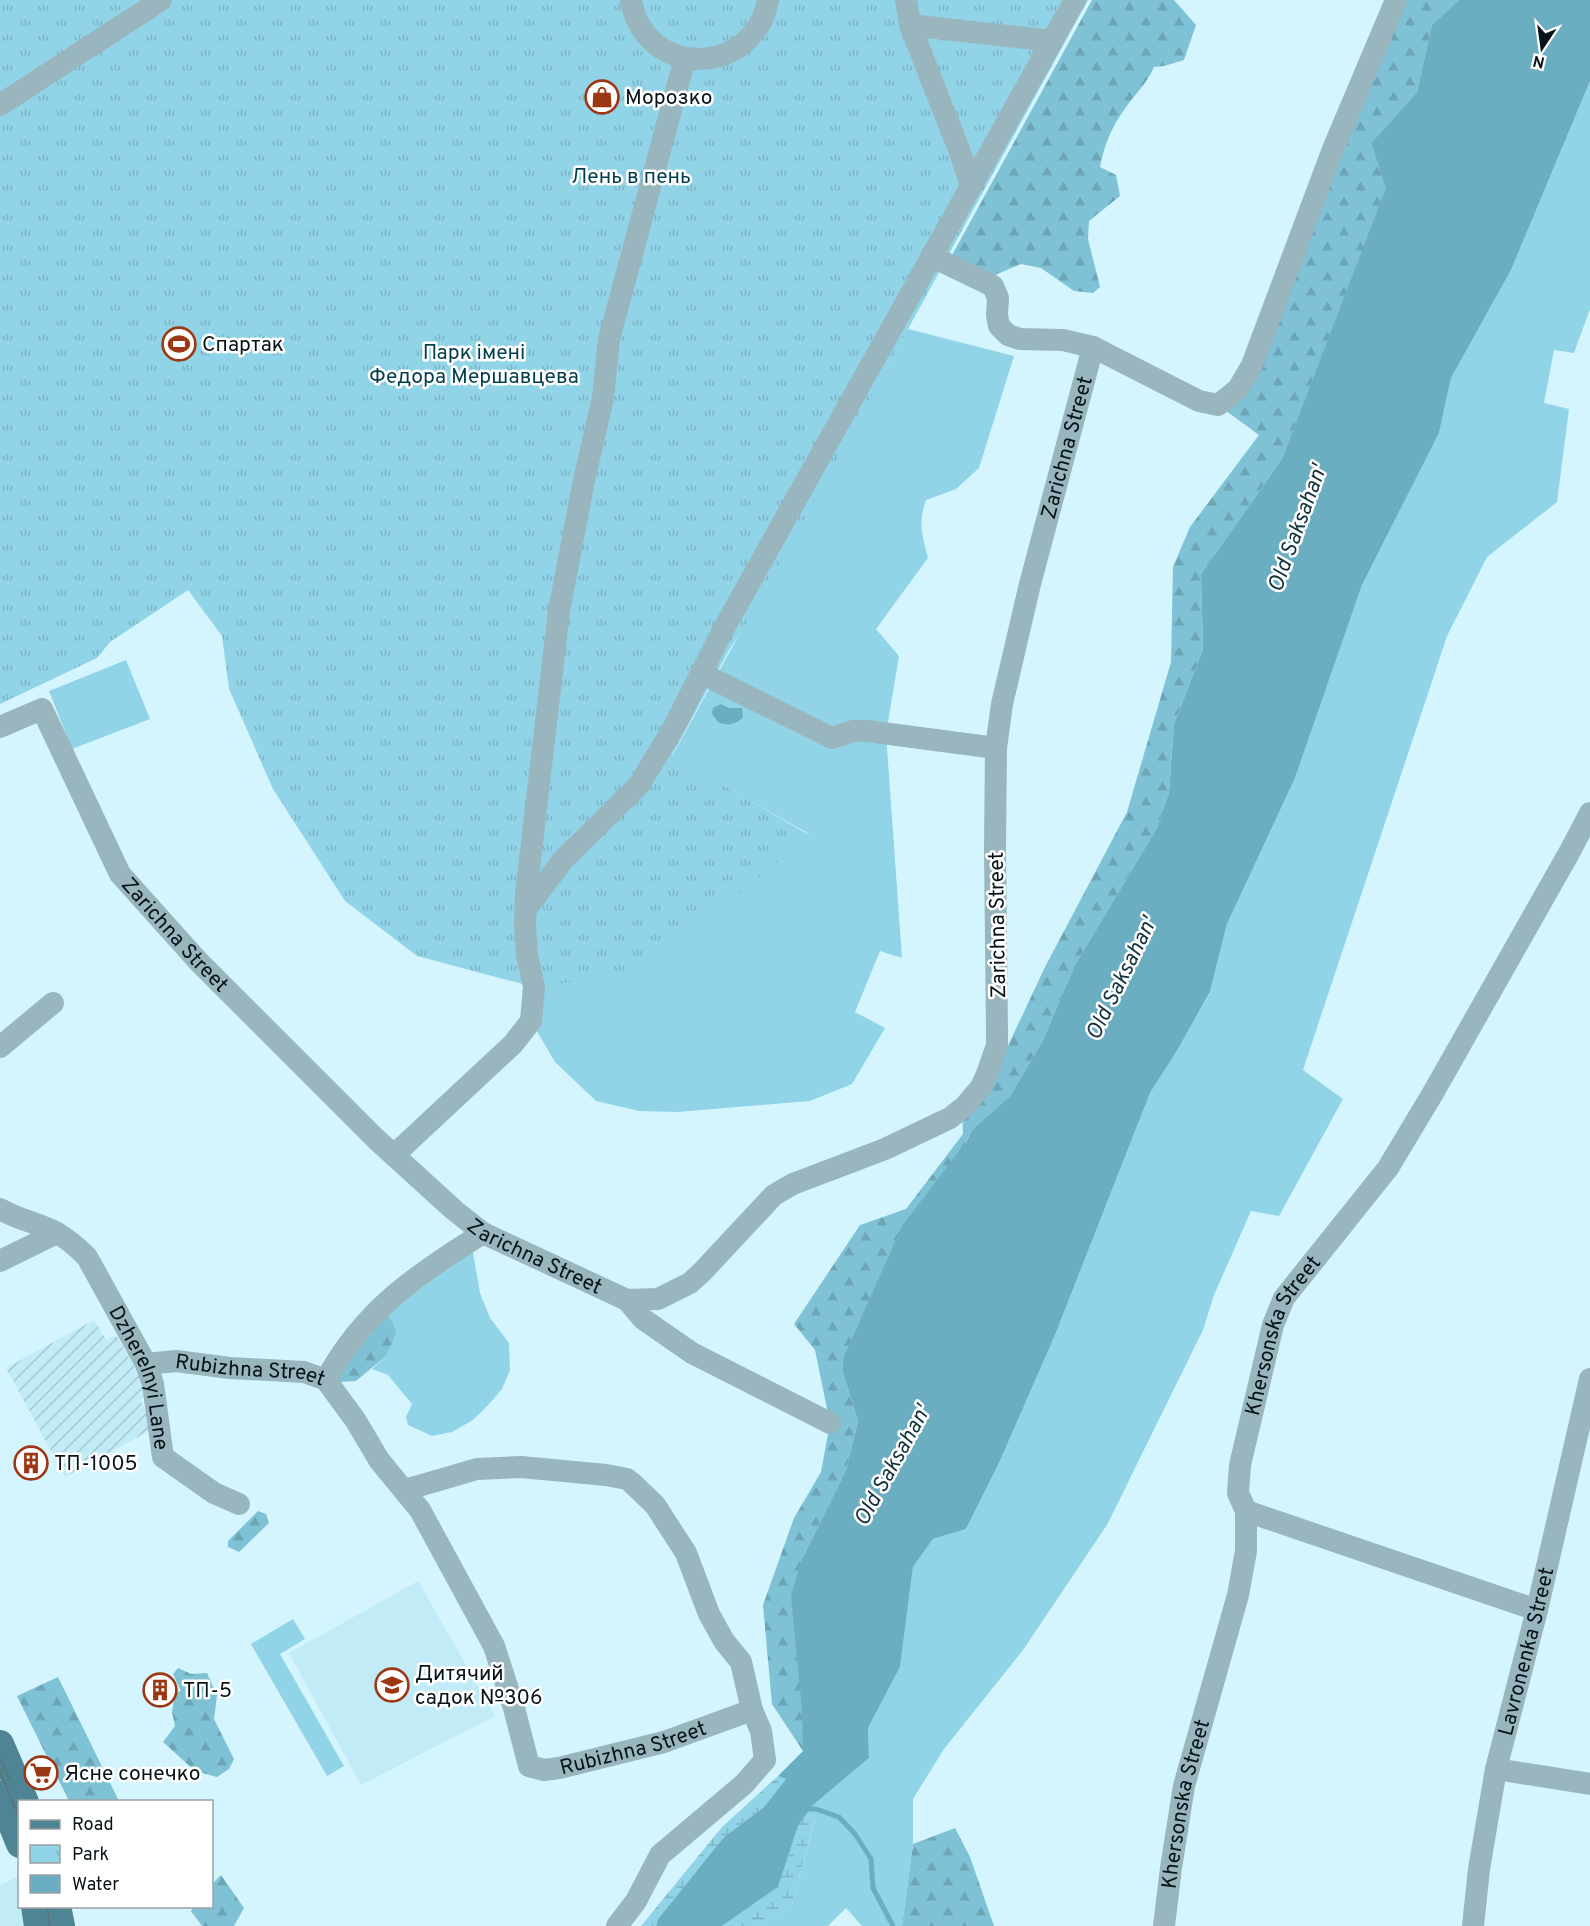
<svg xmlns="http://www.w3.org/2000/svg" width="1590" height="1926" font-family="Overpass,sans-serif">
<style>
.built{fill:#c1ebf7}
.industrial{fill:url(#industrial-furrows)}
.grass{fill:#91d3e7}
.forest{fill:url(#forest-firs)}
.wetland{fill:url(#wetland-marsh)}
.park{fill:url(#park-tufts)}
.water{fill:#6baec1}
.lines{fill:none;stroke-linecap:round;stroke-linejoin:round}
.stream{stroke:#6baec1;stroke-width:5}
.minor{stroke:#99b5bd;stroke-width:22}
.major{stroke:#4e8493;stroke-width:28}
.tram{stroke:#5d7177;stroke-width:1.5}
.labels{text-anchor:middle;stroke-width:5;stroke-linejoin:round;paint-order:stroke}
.poi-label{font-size:21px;fill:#071316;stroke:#fff;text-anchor:start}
.park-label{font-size:21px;fill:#003e4c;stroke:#fff}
.street-label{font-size:21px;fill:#071316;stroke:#fff}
.water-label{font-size:22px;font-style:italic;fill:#12333c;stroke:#fff}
</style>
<defs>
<pattern id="industrial-furrows" width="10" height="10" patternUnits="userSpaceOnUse" patternTransform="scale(1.5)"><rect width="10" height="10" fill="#c1ebf7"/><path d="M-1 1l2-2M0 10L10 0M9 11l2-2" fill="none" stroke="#a4c9d3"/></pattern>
<pattern id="forest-firs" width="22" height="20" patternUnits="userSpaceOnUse" patternTransform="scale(1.5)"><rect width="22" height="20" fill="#7fc1d5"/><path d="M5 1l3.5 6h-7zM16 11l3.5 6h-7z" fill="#6ca5b6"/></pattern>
<pattern id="wetland-marsh" width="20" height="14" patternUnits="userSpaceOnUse" patternTransform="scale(1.5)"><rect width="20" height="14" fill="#91d3e7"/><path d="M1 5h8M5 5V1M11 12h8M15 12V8" fill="none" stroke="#7cb4c5"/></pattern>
<pattern id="park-tufts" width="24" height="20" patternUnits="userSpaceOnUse" patternTransform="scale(1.5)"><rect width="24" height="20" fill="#91d3e7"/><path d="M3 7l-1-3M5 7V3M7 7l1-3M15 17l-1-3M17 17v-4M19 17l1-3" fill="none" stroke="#7cb4c5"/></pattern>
</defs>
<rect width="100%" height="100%" fill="#d4f5fe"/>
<!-- built -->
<path class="built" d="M418,1581L495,1716L361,1785L289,1653Z
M19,1876L20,1906L35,1907L38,1926H0V1885Z"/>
<!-- industrial -->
<path class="industrial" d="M94,1320L106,1340L116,1335L150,1394L140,1400L156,1427L65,1477L6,1368Z"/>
<!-- grass -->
<path class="grass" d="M1590,81V309L1574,353L1554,350L1544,403L1569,409L1557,502L1487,557L1447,636L1303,1070L1343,1099L1279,1216L1251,1211L1214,1295L1203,1330L1107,1525L1023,1650L944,1749L913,1799V1844L902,1926H862L846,1908L828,1926H758L792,1905L814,1821L804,1817L812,1806L869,1758L868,1728L900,1667L913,1567L933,1539L966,1529L999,1463L1055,1335L1150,1093L1178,1049L1210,993L1227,924L1295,778L1362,585L1439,433L1451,378L1511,270Z
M908,329L1014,356L979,468L956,489L926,500C918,522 922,535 928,558L876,629L899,656L886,734L902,958L880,951L855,1012L885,1028L852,1084L810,1101L678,1112L639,1111L596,1101L555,1062L531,1021L534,987L809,834L672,756Z
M126,660L150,719L72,749L49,691Z
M471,1241L480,1293L490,1318L509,1343L510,1370L502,1389L490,1403L473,1420L452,1432L432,1436L408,1425L406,1417L412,1404L388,1375L372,1369L386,1356L387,1315Z
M293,1619L305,1639L280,1654L344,1766L327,1776L251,1644Z"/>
<!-- forest -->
<path class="forest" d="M1092,0H1174L1196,25L1184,60L1164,66L1154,67C1147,84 1134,95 1124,110C1111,128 1104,146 1100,167L1116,175L1120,196L1089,221L1088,239L1100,287L1093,293L1074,291L1041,268L1021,264L976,283L951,257Z
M1396,0H1459L1432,25L1417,92L1371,143L1387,188L1282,459L1201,574L1203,649L1174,724L1169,792L1157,828L1075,965L1042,1042L1010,1096L972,1130L843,1373L858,1421L846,1470L802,1559L803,1751L772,1704L763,1605L794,1518L821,1472L830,1423L815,1350L794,1324L860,1225L906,1209L963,1134L962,1106L1000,1063L1045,967L1127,812L1171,662L1173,567L1190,527L1259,435L1218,405L1238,389Z
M387,1315L393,1323L396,1334L386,1356L356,1381L340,1382L333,1366Z
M258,1511L266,1514L269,1523L239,1552L228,1547V1541Z
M178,1668L191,1674L207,1673L217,1695L214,1719L234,1759L229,1769L217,1777L195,1771L163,1742L175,1726L172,1712L175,1693L181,1691L173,1674Z
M58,1677L119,1801H69L17,1696Z
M955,1828L970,1857L994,1926H902L913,1844Z
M221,1875L244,1908L234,1926H202L191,1911L194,1907L212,1906V1884Z"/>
<!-- wetland -->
<path class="wetland" d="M778,1776L786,1779L764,1807L724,1837L658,1919L656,1926H641L722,1827Z
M804,1817L814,1820L792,1905L758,1926H722L778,1887L798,1826Z"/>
<!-- park -->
<path class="park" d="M0,0H1088L751,616L729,650L672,755L809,835L746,889L625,975L534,987L417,956L345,901L273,789L229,689L222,636L188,590L110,642L97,658L0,704Z"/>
<!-- water -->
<path class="water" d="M1459,0H1590V81L1511,270L1451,378L1439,433L1362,585L1295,778L1227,924L1210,992L1178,1049L1150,1093L1055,1335L999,1463L966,1529L933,1539L913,1567L900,1667L868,1728L869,1758L812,1806L798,1826L778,1887L722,1926H656L658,1919L724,1837L764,1807L786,1779L778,1776L803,1751L802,1710L791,1596L802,1559L846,1470L858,1421L843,1373V1359L902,1226L966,1142L972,1130L1010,1096L1042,1042L1075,965L1157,828L1169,792L1174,724L1203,649L1201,574L1282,459L1386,188L1371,143L1417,92L1432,25Z
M721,704L729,708H742L743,717C736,725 728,726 718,722L712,714L713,708Z"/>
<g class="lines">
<!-- stream -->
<path class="stream" d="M805,1809H816L839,1817L855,1834L871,1859L873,1888L893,1926"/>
<!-- minor -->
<g class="minor">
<path d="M631,0C644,79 754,78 768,0"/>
<path d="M906,0L910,25L958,147L971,185"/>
<path d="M910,25L1052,41"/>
<path d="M0,105L161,0"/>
<path d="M931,256L993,286L998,298L997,315L999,326L1008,335L1020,339L1063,340L1093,347L1199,401L1218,405L1238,389L1252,365L1333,149L1396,0"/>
<path d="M701,673L832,738L853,731H867L996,748"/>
<path id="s1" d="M0,727L42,709L120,874L198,961L376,1139L454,1210L483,1233L627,1300L658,1299L690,1283L702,1272L774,1195L793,1184L885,1149L950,1118L965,1106L981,1087L987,1074L997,1045V1032L995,850L996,748L1002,704L1030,584L1093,347"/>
<path d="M526,909L563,860L639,785L674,727L723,630L1075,0"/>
<path d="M0,1047L53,1003"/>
<path d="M394,1155L513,1044L531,1021L534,987L527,955L525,925L526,894L559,611L584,480L603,398L609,339L685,58"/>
<path id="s2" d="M0,1209C18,1220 39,1223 57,1233C68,1239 78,1248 87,1257L146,1364L153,1384L163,1457L214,1493L239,1504"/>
<path d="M0,1261L57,1233"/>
<path d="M627,1300L643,1319L692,1353L830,1423"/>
<path id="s3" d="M146,1364L176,1361L230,1368L304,1372L326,1380L356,1421L379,1460L420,1510L494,1646L514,1708L529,1766L544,1770L559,1768L664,1742L752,1710"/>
<path d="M326,1380C364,1309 417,1275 483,1233"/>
<path d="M405,1490L477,1469L521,1467L606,1475L627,1479L632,1483L655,1505L686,1553L709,1614L724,1641L741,1662L752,1710L761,1731L765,1760L744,1784L660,1855L636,1901L617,1926"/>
<path d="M1246,1511L1537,1610"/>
<path d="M1496,1769L1590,1784"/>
<path id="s4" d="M1164,1926L1171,1868L1184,1786L1238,1595L1246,1551V1511L1238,1493L1240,1465L1273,1325L1284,1298L1388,1168L1433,1093L1569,853L1590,813"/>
<path id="s5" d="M1473,1926L1479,1869L1496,1769L1537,1610L1590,1379"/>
</g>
<!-- major -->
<path class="major" d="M0,1744L25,1802
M0,1795L20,1844
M35,1906L38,1926
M57,1906L61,1926"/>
<!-- tram -->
<path class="tram" d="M0,1758L9,1778
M0,1772L20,1819
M47,1906L50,1926"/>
</g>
<!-- icons -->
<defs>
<symbol id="shop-ring" viewBox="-11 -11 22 22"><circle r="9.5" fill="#fff" stroke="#9d3713" stroke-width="1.5"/><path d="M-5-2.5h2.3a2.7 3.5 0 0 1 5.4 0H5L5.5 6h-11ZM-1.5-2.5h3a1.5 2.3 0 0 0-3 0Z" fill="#9d3713"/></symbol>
<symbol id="stadium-ring" viewBox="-11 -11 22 22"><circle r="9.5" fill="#fff" stroke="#9d3713" stroke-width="1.5"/><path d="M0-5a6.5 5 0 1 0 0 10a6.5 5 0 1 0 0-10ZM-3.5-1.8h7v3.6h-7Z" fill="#9d3713"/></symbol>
<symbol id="building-ring" viewBox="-11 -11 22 22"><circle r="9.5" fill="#fff" stroke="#9d3713" stroke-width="1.5"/><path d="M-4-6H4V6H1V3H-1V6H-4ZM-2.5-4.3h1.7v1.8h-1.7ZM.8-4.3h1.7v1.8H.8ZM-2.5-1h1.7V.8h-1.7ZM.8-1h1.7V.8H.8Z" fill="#9d3713"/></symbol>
<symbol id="school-ring" viewBox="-11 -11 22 22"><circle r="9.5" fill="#fff" stroke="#9d3713" stroke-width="1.5"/><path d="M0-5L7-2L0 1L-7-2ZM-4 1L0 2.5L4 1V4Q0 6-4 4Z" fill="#9d3713"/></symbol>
<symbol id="supermarket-ring" viewBox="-11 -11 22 22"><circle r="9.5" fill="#fff" stroke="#9d3713" stroke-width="1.5"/><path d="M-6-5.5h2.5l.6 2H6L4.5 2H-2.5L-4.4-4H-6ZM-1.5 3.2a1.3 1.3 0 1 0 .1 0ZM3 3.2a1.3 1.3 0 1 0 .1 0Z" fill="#9d3713"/></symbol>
</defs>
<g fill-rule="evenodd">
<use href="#shop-ring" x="583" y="78" width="38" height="38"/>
<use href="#stadium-ring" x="160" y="325" width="38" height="38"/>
<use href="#building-ring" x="12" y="1444" width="38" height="38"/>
<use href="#school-ring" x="373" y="1666" width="38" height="38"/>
<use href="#building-ring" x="141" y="1671" width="38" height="38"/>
<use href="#supermarket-ring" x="22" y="1754" width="38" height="38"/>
</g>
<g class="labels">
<!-- poi labels -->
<g class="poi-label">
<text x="625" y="104">Морозко</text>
<text x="202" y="351">Спартак</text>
<text x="54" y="1470">ТП-1005</text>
<text x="415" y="1680">Дитячий<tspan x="415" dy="24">садок №306</tspan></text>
<text x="183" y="1697">ТП-5</text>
<text x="64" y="1780">Ясне сонечко</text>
</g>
<!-- park labels -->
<g class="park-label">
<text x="631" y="183">Лень в пень</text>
<text x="474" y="359">Парк імені<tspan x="474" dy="24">Федора Мершавцева</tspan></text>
</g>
<!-- street labels -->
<g class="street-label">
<text dy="7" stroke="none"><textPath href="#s1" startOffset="1974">Zarichna Street</textPath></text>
<text transform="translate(997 925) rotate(-91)" y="7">Zarichna Street</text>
<text dy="7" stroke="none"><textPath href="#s1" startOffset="310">Zarichna Street</textPath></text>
<text dy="7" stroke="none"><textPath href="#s1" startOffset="796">Zarichna Street</textPath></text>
<text dy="7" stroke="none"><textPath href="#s4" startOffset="610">Khersonska Street</textPath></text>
<text dy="7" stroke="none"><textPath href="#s3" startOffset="105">Rubizhna Street</textPath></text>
<text dy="7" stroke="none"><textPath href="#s2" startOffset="234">Dzherelnyi Lane</textPath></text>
<text dy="7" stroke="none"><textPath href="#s5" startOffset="280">Lavronenka Street</textPath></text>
<text dy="7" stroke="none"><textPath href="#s3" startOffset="730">Rubizhna Street</textPath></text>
<text dy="7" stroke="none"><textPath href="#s4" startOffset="124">Khersonska Street</textPath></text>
</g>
<!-- water labels -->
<g class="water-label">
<text transform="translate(1296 528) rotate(-70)" y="8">Old Saksahan'</text>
<text transform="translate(1120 978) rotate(-64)" y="8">Old Saksahan'</text>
<text transform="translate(891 1465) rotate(-61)" y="8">Old Saksahan'</text>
</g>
</g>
<!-- legend -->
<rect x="18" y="1800" width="195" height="108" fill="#ffffff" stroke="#9ca1a2" stroke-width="1.5"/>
<rect x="30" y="1820" width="30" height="9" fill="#4e8493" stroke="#9ca1a2" stroke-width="1.5"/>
<text x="72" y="1830" font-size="18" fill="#071316">Road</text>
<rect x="30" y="1845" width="30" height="18" fill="url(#park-tufts)" stroke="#9ca1a2" stroke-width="1.5"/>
<text x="72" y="1860" font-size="18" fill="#071316">Park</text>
<rect x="30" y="1875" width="30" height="18" fill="#6baec1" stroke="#9ca1a2" stroke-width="1.5"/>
<text x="72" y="1890" font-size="18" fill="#071316">Water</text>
<!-- north arrow -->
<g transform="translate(1542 48) rotate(193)" stroke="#ffffff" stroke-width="4.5" paint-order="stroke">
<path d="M0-4.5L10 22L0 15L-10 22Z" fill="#071316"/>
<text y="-9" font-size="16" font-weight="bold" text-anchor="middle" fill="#071316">N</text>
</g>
</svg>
